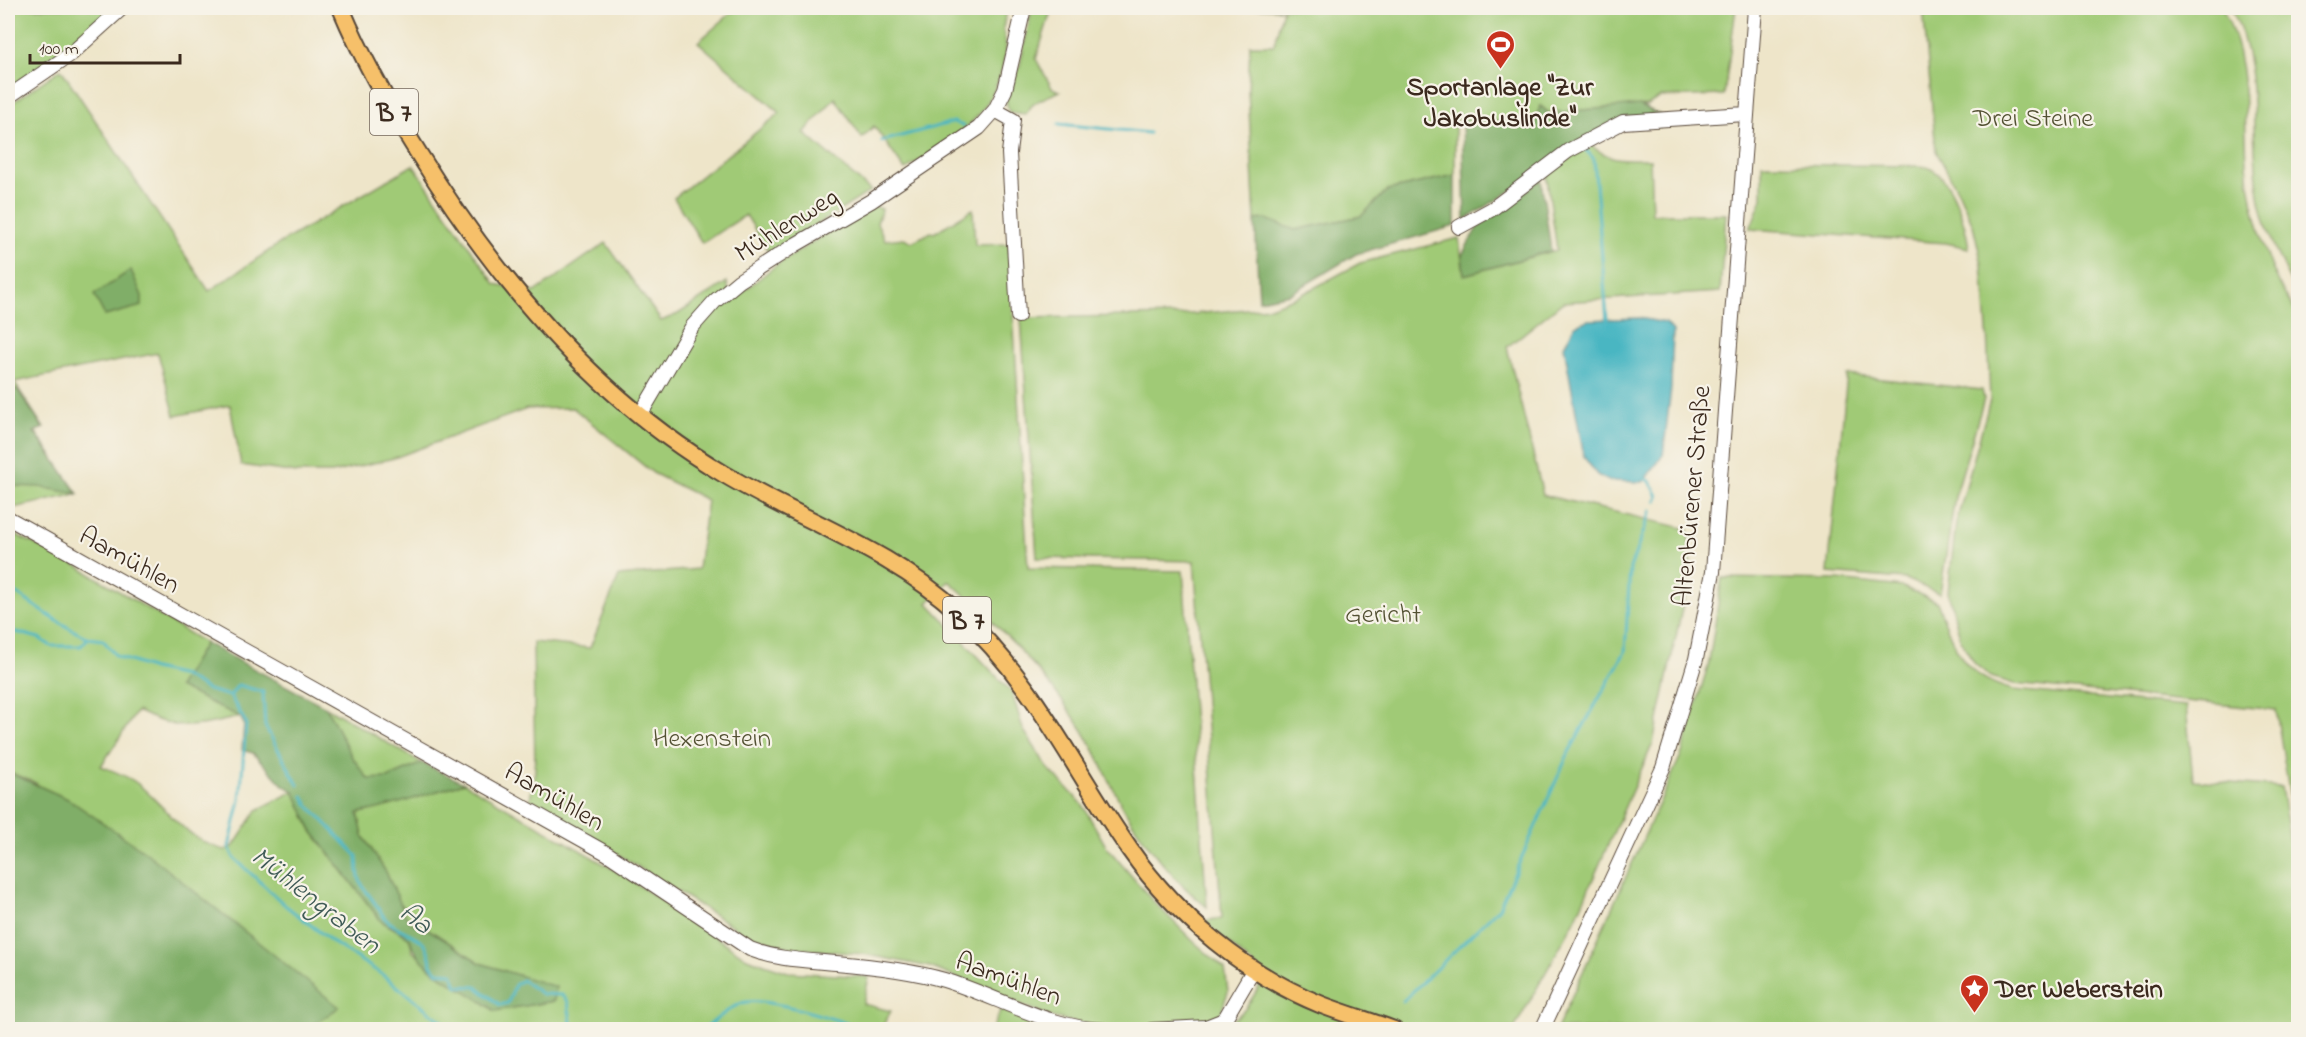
<svg xmlns="http://www.w3.org/2000/svg" width="2306" height="1037" font-family="'Indie Flower',sans-serif">
<style>
.green{fill:#a0ca76;stroke:#6e7a4a;stroke-width:1.5}
.forest{fill:#80ae67;stroke:#5e6c42;stroke-width:1.5}
.water{fill:#48b6c2;stroke:#427070;stroke-width:1.5}
.lines{fill:none;stroke-linecap:round;stroke-linejoin:round}
.stream{stroke:#48b6c2;stroke-width:3}
.minor-casing{stroke:#564638;stroke-width:16}
.major-casing{stroke:#564638;stroke-width:20}
.minor{stroke:#fff;stroke-width:14}
.major{stroke:#f6c06b;stroke-width:16}
.labels{text-anchor:middle;stroke-width:4.5;stroke-linejoin:round;paint-order:stroke}
.shield{fill:#f7f3e8;stroke:#73665b;stroke-width:1.5}
.shield-label{font-size:26px;font-weight:bold;fill:#3b2a1e}
.poi-label{font-size:27px;font-weight:bold;fill:#3b2a1e;stroke:#f7f3e8}
.park-label{font-size:27px;fill:#545234;stroke:#f7f3e8}
.street-label{font-size:27px;fill:#3b2a1e;stroke:#f7f3e8}
.water-label{font-size:28px;font-style:italic;fill:#405b57;stroke:#f7f3e8}
</style>
<rect width="100%" height="100%" fill="#f7f3e8"/>
<filter id="ink" filterUnits="userSpaceOnUse"><feTurbulence type="fractalNoise" baseFrequency=".0167" numOctaves="2"/><feDisplacementMap in="SourceGraphic" scale="12" xChannelSelector="R" yChannelSelector="G"/><feConvolveMatrix kernelMatrix="1 2 1 2 8 2 1 2 1" color-interpolation-filters="sRGB"/></filter>
<filter id="wash" filterUnits="userSpaceOnUse"><feTurbulence type="fractalNoise" baseFrequency=".008" numOctaves="4" result="noise"/><feDisplacementMap in="SourceGraphic" scale="24" xChannelSelector="R" yChannelSelector="G"/><feGaussianBlur stdDeviation="1.35" result="paint"/><feColorMatrix in="noise" values="0 0 0 0 0 0 0 0 0 0 0 0 0 0 0 0 0 1.4 0 .05"/><feComposite in="paint" operator="in"/></filter>
<g filter="url(#wash)">
<rect width="100%" height="100%" fill="#eee5c9"/>
<!-- green -->
<path class="green" d="M8,8H119L89,36L8,94Z
M737,8H1008C1006,15 1003,23 1003,30C1004,36 1006,42 1006,48C997,116 958,136 905,170L874,126L862,138L835,98L804,133L871,191L770,254L746,215L702,243L674,198L780,113L698,42Z
M1032,8H1052L1036,59L1052,88L1060,91C1048,97 1031,101 1026,114L1009,112L1006,101L1020,65Z
M1255,8H1736L1724,95L1661,97L1647,105L1549,113L1541,106L1535,125L1455,119V175L1388,190L1362,216L1295,230L1266,219L1255,220L1248,91L1250,45H1274L1283,9Z
M1923,8H2222C2249,56 2244,110 2247,164C2250,208 2270,280 2298,314V848L2276,710L2014,684L1991,677L1975,664L1961,641L1948,592L1956,523L1990,400L1987,330L1982,264L1973,225L1959,193L1936,151Z
M2231,8H2298V296C2280,263 2263,227 2258,189C2250,127 2261,65 2231,8Z
M61,69L209,291L282,242L413,165L495,284L535,292L606,243L661,321L678,314L727,282L730,302L775,266L872,205L882,209L877,223L885,240L904,238L912,242L931,232L934,233L973,209L975,245L1009,244L1028,568L1183,571L1207,907C1178,884 1152,853 1132,822C1112,792 1100,756 1080,726C1043,670 998,625 949,581L928,603L1012,693L1023,729L1047,767L1082,804L1106,846L1152,900L1193,941L1225,969L1228,992L1220,1015L1210,1021L1153,1028L1094,1027L1052,1017L930,967L863,954L792,948L745,934L530,799L535,771L533,642L590,648L619,576L698,569L707,500L653,473L573,408L527,409L394,458L332,473H297L241,465L230,405L175,416L158,353L14,382L44,428L35,431L78,494L8,509V106Z
M1591,145C1609,162 1628,159 1650,159L1652,214H1726L1720,292L1563,302L1507,347L1543,495L1688,529L1691,567L1653,743L1575,920L1514,1029H1224L1246,1008L1266,976L1203,921L1222,918L1194,561L1037,558L1021,318L1181,315L1270,307L1299,296L1360,263L1459,238L1464,275L1557,250L1546,171Z
M1762,164L1917,166C1922,166 1928,167 1931,169C1953,179 1966,226 1969,248L1946,243L1750,229L1762,198Z
M1847,375L1982,390L1984,399L1955,497L1940,594L1905,579L1828,573Z
M8,531L69,561L205,643L179,687L240,717C194,727 181,733 137,711L101,766C113,771 128,776 138,784C169,810 185,840 225,850L233,847L257,810L294,791L312,831L381,921L409,937L413,952L495,1011L553,1001L556,988L480,963L428,929L409,922L386,872L363,836L358,813C394,807 428,793 464,783L623,875L747,958L788,972L869,977L863,1004L891,1011L881,1029L851,1027L848,1030L308,1029L339,1007L34,782L8,772Z
M1722,578L1837,580L1903,587L1937,602C1956,649 1960,676 2013,690L2186,706L2193,780L2281,787L2298,892V1029H1557L1682,753L1709,662Z
M326,707L422,763L388,778L368,779L352,757Z
M1001,1010L1049,1028L1055,1029H992Z"/>
<!-- forest -->
<path class="forest" d="M1640,105L1662,116L1625,118L1465,220L1462,118L1534,125L1540,106L1549,113Z
M1455,175V226L1356,254L1290,294L1259,300L1255,220L1266,219L1295,230L1361,216L1388,190Z
M1541,179L1551,251L1464,275L1462,255L1477,228Z
M131,270L142,296V306L105,316L94,295Z
M17,389L43,428L34,432L78,494L39,487L8,486V391Z
M205,643L326,707L352,757L368,779L388,778L422,763L464,783C428,793 395,807 358,813L363,836L386,872L409,922L428,929L480,963L556,987L554,1001L495,1011C467,987 420,975 409,937L381,921L312,831L294,791L284,786L253,753L242,750L244,724L240,717L178,687Z
M8,772L68,799L144,851L339,1007L308,1029H8Z"/>
<!-- water -->
<path class="water" d="M1639,318L1666,323L1673,331L1671,388L1663,456L1643,482L1609,481L1597,475L1584,457L1564,346L1575,325L1588,320Z"/>
<g class="lines">
<!-- stream -->
<path class="stream" d="M1059,124L1149,133
M882,141L954,122L963,126
M1584,148L1594,159L1607,320
M1642,478L1650,481L1658,496L1656,501
M8,588C35,605 59,625 88,638
M8,630L39,638L51,646H81L88,638L103,640L116,656L153,669L184,676L208,690L230,696L238,685L263,692L265,726L298,785
M230,696L246,723L240,800L229,847L234,858L286,906L338,946L380,973L453,1030
M303,796L308,805L357,856C358,886 361,883 377,906C381,911 383,918 388,921C408,938 429,933 431,965L438,972L452,973L457,986L477,987L500,1005L508,1003L515,985L522,980L542,994L562,995L568,1002L572,1030
M1403,1001L1499,908L1569,752L1625,652L1630,568L1651,511
M703,1030C715,1021 728,1008 742,1003C763,995 842,1021 865,1030"/>
</g>
</g>
<g filter="url(#ink)">
<g class="lines">
<defs>
<path id="minor" d="M8,97L71,54L122,8
M995,110L1013,120L1009,153L1018,316
M1459,227L1492,209L1568,151L1623,122L1745,114
M640,415L692,327L715,301L739,281L795,245L871,201L979,128L995,110L1005,90L1024,8
M8,518L608,854L750,949C778,960 806,960 836,963C872,966 910,970 944,980C997,996 1050,1029 1106,1030
M1151,1030L1206,1027L1224,1020L1254,969
M1542,1030L1663,768L1696,659L1713,572L1755,8"/>
<path id="major" d="M341,8C362,58 390,108 419,154C497,280 595,398 724,474C801,520 891,550 958,612C1036,683 1071,766 1130,850C1177,917 1245,974 1322,1005C1345,1014 1370,1021 1394,1030"/>
</defs>
<!-- minor casing -->
<use href="#minor" class="minor-casing"/>
<!-- major casing -->
<use href="#major" class="major-casing"/>
<!-- minor -->
<use href="#minor" class="minor"/>
<!-- major -->
<use href="#major" class="major"/>
</g>
</g>
<!-- icons -->
<defs>
<symbol id="stadium-pin" viewBox="-11 -11 22 30"><path d="M0 17L-7.5 6A9.5 9.5 0 1 1 7.5 6Z" fill="#c8321e" stroke="#f7f3e8"/><path d="M0-5a6.5 5 0 1 0 0 10a6.5 5 0 1 0 0-10ZM-3.5-1.8h7v3.6h-7Z" fill="#fff"/></symbol>
<symbol id="sight-pin" viewBox="-11 -11 22 30"><path d="M0 17L-7.5 6A9.5 9.5 0 1 1 7.5 6Z" fill="#c8321e" stroke="#f7f3e8"/><path d="M0-6L1.8-2.2L6-1.7L2.9 1.2L3.7 5.4L0 3.3L-3.7 5.4L-2.9 1.2L-6-1.7L-1.8-2.2Z" fill="#fff"/></symbol>
</defs>
<g fill-rule="evenodd">
<use href="#stadium-pin" x="1484" y="28" width="33" height="45"/>
<use href="#sight-pin" x="1958" y="972" width="33" height="45"/>
</g>
<g class="labels">
<!-- shield labels -->
<g class="shield">
<rect x="370" y="89" width="48" height="46" rx="4.5"/>
<rect x="943" y="597" width="48" height="46" rx="4.5"/>
</g>
<g class="shield-label">
<text x="394" y="121">B 7</text>
<text x="967" y="629">B 7</text>
</g>
<!-- poi labels -->
<g class="poi-label">
<text x="1500" y="95">Sportanlage "Zur<tspan x="1500" dy="31">Jakobuslinde"</tspan></text>
<text x="1995" y="997" text-anchor="start">Der Weberstein</text>
</g>
<!-- park labels -->
<g class="park-label">
<text x="2033" y="126">Drei Steine</text>
<text x="1383" y="622">Gericht</text>
<text x="712" y="746">Hexenstein</text>
</g>
<!-- street labels -->
<g class="street-label">
<text transform="translate(786 224) rotate(-32)" y="9">Mühlenweg</text>
<text transform="translate(1691 496) rotate(-85)" y="9">Altenbürener Straße</text>
<text transform="translate(130 559) rotate(29)" y="9">Aamühlen</text>
<text transform="translate(555 796) rotate(30)" y="9">Aamühlen</text>
<text transform="translate(1009 978) rotate(20)" y="9">Aamühlen</text>
</g>
<!-- water labels -->
<g class="water-label">
<text transform="translate(317 899) rotate(38)" y="10">Mühlengraben</text>
<text transform="translate(417 917) rotate(38)" y="10">Aa</text>
</g>
</g>
<!-- margin -->
<rect width="2306" height="1037" fill="none" stroke="#f7f3e8" stroke-width="30"/>
<!-- scale -->
<path d="M30 54v9h150v-9" fill="none" stroke="#3b2a1e" stroke-width="3"/>
<text x="39" y="54" font-size="18" fill="#3b2a1e" stroke="#f7f3e8" stroke-width="4.5" paint-order="stroke">100 m</text>
</svg>
